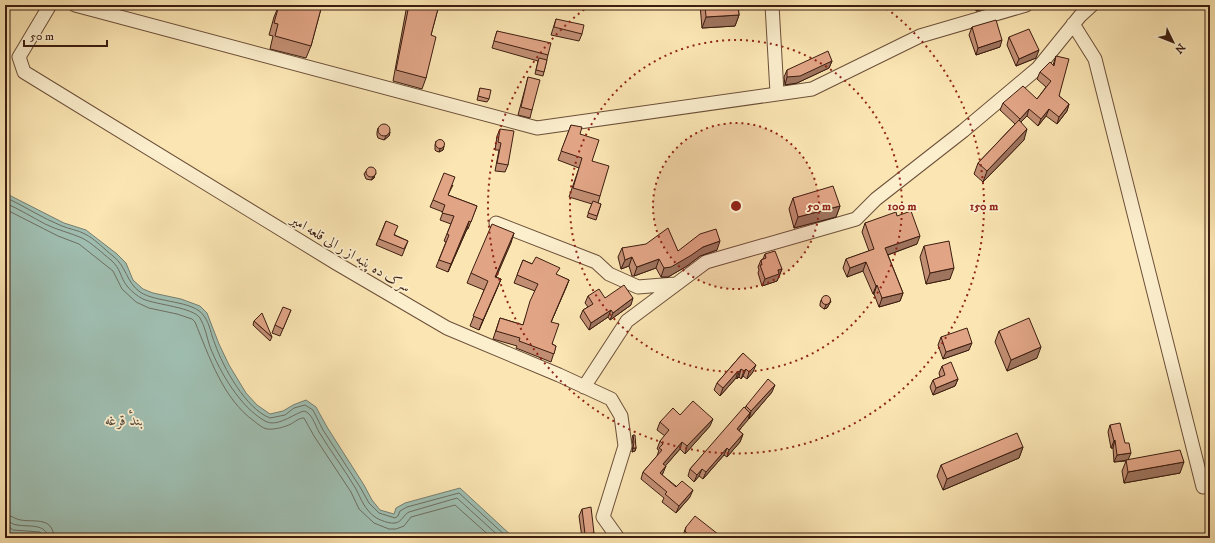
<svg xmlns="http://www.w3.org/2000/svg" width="1215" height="543" font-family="'IM FELL DW Pica',Amiri,serif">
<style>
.water{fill:#9fbeb1;stroke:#777e71}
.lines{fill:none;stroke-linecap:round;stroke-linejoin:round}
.shore{stroke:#6e6e60;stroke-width:1}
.minor-casing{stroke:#6c4f39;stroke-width:15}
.minor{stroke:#fcefce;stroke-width:13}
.wall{fill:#c28e73;stroke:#3c1d10}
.shaded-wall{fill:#9e745e;stroke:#3c1d10}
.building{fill:#e1a586;stroke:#3c1d10}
.ring{fill:none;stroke:#8f2418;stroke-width:2;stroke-dasharray:2 4}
.labels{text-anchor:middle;stroke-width:3.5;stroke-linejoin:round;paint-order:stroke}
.street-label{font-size:14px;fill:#3c1d10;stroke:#fcefce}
.water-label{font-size:15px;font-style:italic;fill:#5a4d40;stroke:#fcefce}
.centre{fill:#8f2418;stroke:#fcefce;stroke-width:2}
.ring-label{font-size:12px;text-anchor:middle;font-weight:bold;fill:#8f2418;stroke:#fcefce;stroke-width:3.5;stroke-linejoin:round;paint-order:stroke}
</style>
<rect width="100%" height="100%" fill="#fbe6b3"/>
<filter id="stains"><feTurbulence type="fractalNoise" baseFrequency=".005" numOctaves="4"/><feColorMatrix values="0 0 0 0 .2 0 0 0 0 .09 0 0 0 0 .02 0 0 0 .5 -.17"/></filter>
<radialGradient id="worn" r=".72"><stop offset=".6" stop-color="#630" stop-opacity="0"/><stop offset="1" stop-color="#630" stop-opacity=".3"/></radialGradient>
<!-- water -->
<path class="water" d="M5,193L64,223L86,230L117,254L126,263L133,280L143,289L153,293L181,299L200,306L207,313L219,344L229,365L246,393L257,405L270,414L283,411L293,405L306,400L316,407L327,427L364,485L372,500L380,510L394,514L396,508L405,503L460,488L514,538H53L11,534L5,529Z"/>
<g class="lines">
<!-- shore -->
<path class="shore" d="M5,197C24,206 42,218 62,226C69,229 78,230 85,234C95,239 104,249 113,256C127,267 126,282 140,292C156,303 194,300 204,316C210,324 211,335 215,344C223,367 246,409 270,418L285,415L294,408L305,405L313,410L323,430L360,487L369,503L379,513L395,518L398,516L400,511L407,507L459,493L508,538
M5,203C19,209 32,217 45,224C57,230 71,233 82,238C92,243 102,253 111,260C121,269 120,277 127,286C131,291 137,296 143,299C157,305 192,307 200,318C205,326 207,338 210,347C220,372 240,407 265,421C277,428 293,414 304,411C312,413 315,425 319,432C331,452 345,470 356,489C361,499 365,510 375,517C379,520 390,524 395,523C402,522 403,515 409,512L457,498L501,538
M5,209L58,236L79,244L113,271L122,289L136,302L149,308L177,314L192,319L195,322C209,356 223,399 254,421C258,424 262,428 267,429C274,430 285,427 291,424C296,421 299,418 304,418L314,436L351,492L359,509L374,523L389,529H396L404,526L411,517L455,505L492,538
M5,515C10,515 12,517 17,519C31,524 53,514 54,538
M5,521C10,521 13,525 17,525C28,527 47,523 48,538
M5,526H8L13,530L40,532L42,534L43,538"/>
<defs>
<path id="minor" d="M50,5L19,57L24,72L336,263L447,328L559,375L611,399L621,416L625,446L603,517L618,538
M75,5L537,128L812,89L920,36L1026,5
M772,5L777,93
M1073,24L1095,59L1203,487
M496,223L596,262L609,274L638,287L675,284
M584,387L627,321L706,262L856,219L876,199L963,131L1038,68L1080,16L1092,5"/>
</defs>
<!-- minor casing -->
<use href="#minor" class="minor-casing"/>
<!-- minor -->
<use href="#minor" class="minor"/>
</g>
<!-- wall -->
<path class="wall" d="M279,5L282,6L283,5H322L311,46L306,58L270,49L273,36L269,35L274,17Z
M407,5H439L431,35L426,78L422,89L393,81Z
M700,5H738L739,15L735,26L702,28Z
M975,5H998L976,11Z
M556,19L582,34L579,41L551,35Z
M972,27L1000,47L976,55L969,35Z
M497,31L548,55L543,76L535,74L538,61L492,48Z
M1009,37L1036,58L1016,66L1007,45Z
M1056,56L1059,96L1069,104L1067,111L1057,124L1046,116L1038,126L1027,116L1021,122L1024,140L983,182L974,174L978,163L1015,124L1000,110L1003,103L1037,99L1046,87L1037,79L1040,72L1053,65Z
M832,61L829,68L797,83L785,85L784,77L787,70Z
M528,77L532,110L530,118L518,115L526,85Z
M480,88L489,99L487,102L477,100Z
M571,125L580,134L592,161L600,196L598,203L601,204L596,220L587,217L592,204L569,197L579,168L558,160Z
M378,128L390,132L389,136L384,140L378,138L377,135V132Z
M500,129L508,165L505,172L495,171L499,150H495L497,136Z
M436,141L444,146L443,150L439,152L436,151L435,150V145Z
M366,171L375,177L373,179L371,180L366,179L364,174Z
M453,185L448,195L477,206L468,229H467L448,272L436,267L446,242L444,241L451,224L440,220L443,212L430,207L433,200Z
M793,198L840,206L836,217L794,228L789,209Z
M897,216L917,244L888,255L903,293L900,301L879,307L874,294H873L863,271L847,277L843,268L846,259L869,251L862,232L865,223Z
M386,221L395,235L408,241L402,256L376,245Z
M514,233L496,277L501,279L479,330L470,326L484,290L467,283L471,273Z
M924,246L950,279L926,284L920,257Z
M622,248L678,251L717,250L700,256L687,266L668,277H661L656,268L634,276H632L629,266L621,269L618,257Z
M765,254L782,269L777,281L762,286L758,273L759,270L758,267L761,260L763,259Z
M523,260L569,280L551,322L552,344L556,346L551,362L516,348L517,346L493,339L500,318L523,325L535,291L514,283Z
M588,296L605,298L631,305L610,320L608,317L589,330L580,317L583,310L588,307L585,303Z
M821,300L831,301L827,308L824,309L820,306V304Z
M291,310L280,336L272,333L275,325Z
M254,321L272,337L270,341L253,325Z
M999,331L1037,358L1007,371L995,342Z
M941,337L969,350L943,359L938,345Z
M1210,339V353L1208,345Z
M743,353L753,372L747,379L743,376L741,379L739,377L737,379L736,378L720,396L714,390L717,383Z
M942,366L958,379L955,386L933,395L930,387L933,380L940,377L939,373Z
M772,392L749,419L748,418L739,431L743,434L740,442L727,457L724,455L703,479L699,476L694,482L688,476L690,469L745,408L746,406Z
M680,415L710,426L685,454L680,449L665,466L663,473L662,475L690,497L676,513L662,502L664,498L641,479L643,472L657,456L659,450L657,449L660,441L665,436L657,430L660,422Z
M1110,425L1128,460L1180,473L1124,483L1122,471L1126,461L1114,462L1113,448H1111L1108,432Z
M633,435L636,448L635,451L632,452L633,445L632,439Z
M1023,447L1019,458L943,490L937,476L941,465Z
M582,509L594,533L592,538H582L579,516Z
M686,527L723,538H682Z"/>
<!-- shaded-wall -->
<path class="shaded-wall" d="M978,5H998L976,11Z
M739,15L735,26L702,28L706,17Z
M1002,40L1000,47L976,55L978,48Z
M1039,50L1036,58L1016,66L1019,59Z
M832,61L829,68L797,83L785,85L787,77Z
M1069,104L1067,111L1057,124L1059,117Z
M1029,109L1027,116L1017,126L1020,119Z
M1049,109L1046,116L1038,126L1041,119Z
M1027,129L1024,140L983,182L987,171Z
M390,132L389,136L384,140L386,136Z
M444,146L443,150L439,152L440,149Z
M376,173L373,179L371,180L373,177Z
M840,206L836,217L794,228L798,217Z
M469,221L467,229L448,272L451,264Z
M514,233L511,243L492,287L495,277Z
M920,236L917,244L882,257L885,248Z
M720,241L717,250L700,256L687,266L668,277H661L664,268L703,247Z
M632,257L629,266L621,269L625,260Z
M659,259L656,268L634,276L637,267Z
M866,262L863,271L847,277L850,268Z
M954,268L950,279L926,284L930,273Z
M782,269L777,281L762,286L765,279L778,270Z
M501,279L497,289L479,330L483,320Z
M569,280L566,288L548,329Z
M877,285L874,294H873L876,286Z
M903,293L900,301L879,307L882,298Z
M633,298L631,305L610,320L613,313Z
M831,301L827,308L824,309L826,305Z
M611,310L608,317L589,330L591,323Z
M972,343L969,350L943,359L946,352Z
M1041,347L1037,358L1007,371L1011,360Z
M756,365L753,372L747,379L749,372Z
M741,369L739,377L737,379L739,372Z
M746,369L743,376L741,379L744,371Z
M738,371L736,378L720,396L723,388Z
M958,379L955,386L933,395L936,388Z
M775,385L772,392L749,419L751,411Z
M750,413L748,420L734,436L737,429Z
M713,419L710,426L685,454L687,446Z
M743,434L740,442L727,457L729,450Z
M1115,440L1113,448H1111L1114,441Z
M682,442L680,449L661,471L663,464Z
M1023,447L1019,458L943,490L947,479Z
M633,448H636L635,451L632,452Z
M727,448L724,455L703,479L706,472Z
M1131,453L1128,460L1114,462L1117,455Z
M1184,462L1180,473L1124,483L1128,472Z
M666,466L663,473L657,481L660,473Z
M702,469L699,476L694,482L697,475Z
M693,490L690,497L676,513L679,506Z
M594,533L592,538H583L585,534Z"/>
<!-- building -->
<path class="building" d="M279,5L283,6L284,5H322L311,46L275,36L278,24L274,23Z
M409,5H439L431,35L436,37L426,78L396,70Z
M705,5H738L739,15L706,17Z
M556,19L584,25L582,34L554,27Z
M996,20L1002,40L978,48L972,27Z
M1029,29L1039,50L1019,59L1009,37Z
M497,31L551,43L548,55L494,41Z
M828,51L832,61L800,76L787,77V70Z
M1056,56L1069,59L1059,96L1069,104L1059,117L1049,109L1041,119L1029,109L1020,119L1003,103L1023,86L1037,99L1051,81L1040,72L1050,62L1054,66Z
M539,58L547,60L544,72L536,70Z
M528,77L540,80L532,110L521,107Z
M480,88L491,90L489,99L478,96Z
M1019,120L1027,129L987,171L978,163Z
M378 130a6 6 0 1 1 12 0a6 6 0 1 1-12 0Z
M571,125L582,127L580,134L599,140L592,161L609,166L600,196L573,188L582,158L561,151Z
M500,129L514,131L508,165L497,163L501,143L498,142Z
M435.5 144a4.5 4.5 0 1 1 9 0a4.5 4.5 0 1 1-9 0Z
M366 172a5 5 0 1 1 10 0a5 5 0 1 1-10 0Z
M444,173L455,177L448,195L477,206L471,222L469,221L451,264L439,260L449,235L447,234L454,216L442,213L445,205L433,200Z
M833,186L840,206L798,217L793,198Z
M593,201L601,204L597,216L588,213Z
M911,211L920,236L885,248L903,293L882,298L877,285L876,286L866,262L850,268L846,259L874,249L865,223L896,212L897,216Z
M386,221L398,226L394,235L408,241L404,249L379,239Z
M492,224L514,233L495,277L501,279L483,320L473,316L488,281L471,273Z
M668,228L678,251L700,234L716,229L720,241L703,247L690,256L671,267L664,268L659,259L637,267L636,266L632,257L625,260L622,248L646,244Z
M949,241L954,268L930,273L924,246Z
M775,251L782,269L778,270L779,274L765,279L760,265H762L761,260L766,258L765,254Z
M536,257L560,268L556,274L569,280L551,322L559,324L552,344L556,346L554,354L519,341L520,338L496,331L500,318L523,325L530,301L538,284L517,275L523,260L532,264Z
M624,285L633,298L613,313L611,310L591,323L583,310L593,304L588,296L599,289L605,298Z
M821.5 300a4.5 4.5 0 1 1 9 0a4.5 4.5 0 1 1-9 0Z
M283,307L291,310L283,329L275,325Z
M262,313L272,337L254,321Z
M1029,318L1041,347L1011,360L999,331Z
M967,328L972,343L946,352L941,337Z
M743,353L756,365L749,372L746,369L744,371L741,369L739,372L738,371L723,388L717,383Z
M951,362L958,379L936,388L933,380L945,375L942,366Z
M768,379L775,385L751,411L746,406Z
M693,401L713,419L687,446L682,442L663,464L666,466L660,473L676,487L682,481L693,490L679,506L665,494L667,492L643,472L662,450L659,448L663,444L660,441L669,430L660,422L673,408L680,415Z
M744,407L750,413L737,429L743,434L729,450L727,448L706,472L702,469L697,475L690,469Z
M1120,423L1125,443H1129L1131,453L1117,455L1115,440L1114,441L1110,425Z
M1017,433L1023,447L947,479L941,465Z
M633,435H635L636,448H633L634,442Z
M1180,450L1184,462L1128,472L1126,460Z
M591,507L594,533L585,534L582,509Z
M695,516L723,538H702L700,537L699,538H691L685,531L686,527Z"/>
<!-- distance rings -->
<circle cx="736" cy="206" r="83" fill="#8f2418" fill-opacity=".12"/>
<g class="ring">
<circle cx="736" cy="206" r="83"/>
<circle cx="736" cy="206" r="166"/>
<path d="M882 5A248 248 0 1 1 590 5"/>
</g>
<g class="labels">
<!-- street labels -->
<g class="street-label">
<text transform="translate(351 253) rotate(31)" y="5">سرک ده پنبه از ر الی قلعه امیر</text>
</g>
<!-- water labels -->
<g class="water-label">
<text x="124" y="425">بندٔ قرغه</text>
</g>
</g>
<circle cx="736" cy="206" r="6" class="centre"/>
<g class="ring-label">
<text x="819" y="210">50 m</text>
<text x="902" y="210">100 m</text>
<text x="984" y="210">150 m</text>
</g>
<!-- margin -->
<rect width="1215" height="543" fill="none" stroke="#fbe6b3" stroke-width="20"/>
<rect x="6" y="6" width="1203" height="531" fill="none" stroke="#3c1d10" stroke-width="2"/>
<rect x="10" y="10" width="1195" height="523" fill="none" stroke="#3c1d10"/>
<!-- north arrow -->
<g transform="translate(1173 42) rotate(133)" stroke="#fcefce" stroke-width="3" paint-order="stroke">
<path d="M0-3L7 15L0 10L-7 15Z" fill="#3c1d10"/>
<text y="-6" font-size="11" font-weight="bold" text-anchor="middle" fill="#3c1d10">N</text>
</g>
<!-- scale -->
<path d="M24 40v6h83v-6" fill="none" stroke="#3c1d10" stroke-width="2"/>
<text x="30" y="40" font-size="12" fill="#3c1d10" stroke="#fcefce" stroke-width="3" paint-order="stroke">50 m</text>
<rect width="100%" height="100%" filter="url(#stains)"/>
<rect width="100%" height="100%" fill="url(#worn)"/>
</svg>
